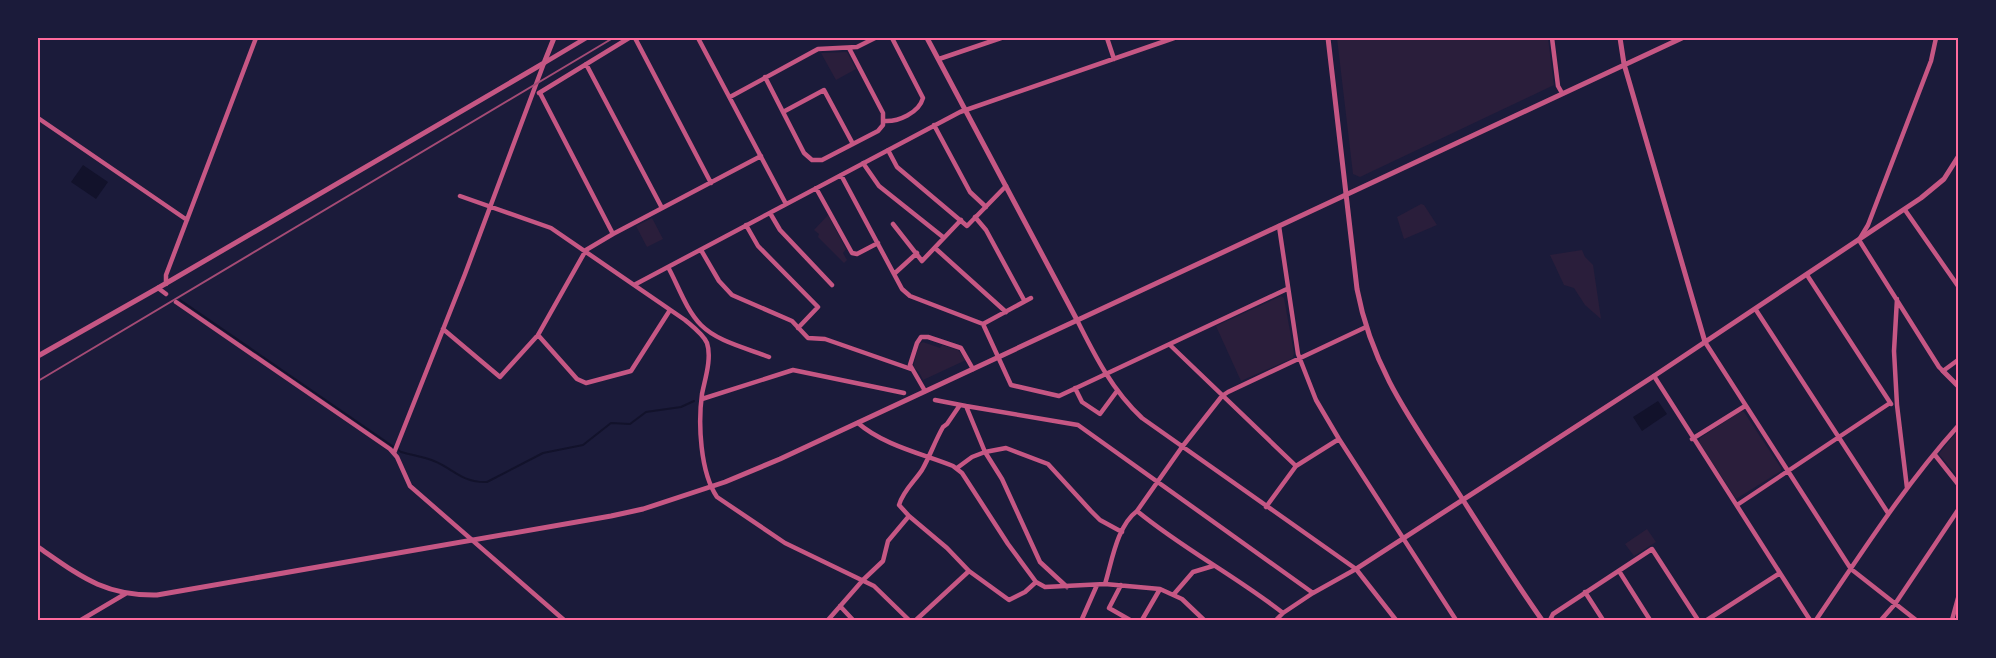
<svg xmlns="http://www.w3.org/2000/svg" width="1996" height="658" font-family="'Titillium Web',sans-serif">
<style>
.green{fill:#2a1e3b}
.water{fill:#12122b}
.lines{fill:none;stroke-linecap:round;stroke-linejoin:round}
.stream{stroke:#12122b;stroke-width:2}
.minor{stroke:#c65784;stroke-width:4.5}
.tertiary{stroke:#c65784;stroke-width:5}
.rail{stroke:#a44b75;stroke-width:2}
.neatline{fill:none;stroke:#ff6b9d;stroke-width:2}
</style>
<rect width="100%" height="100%" fill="#1b1b3a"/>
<!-- green -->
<path class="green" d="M1337,38H1548L1554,85L1360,177L1353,174Z
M847,52L856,69L836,80L821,53Z
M1421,204L1424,205L1437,225L1404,239L1397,217Z
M828,215L846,249L843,253L847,260L844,263L818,237L819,234L814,230Z
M652,218L663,239L647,247L636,226Z
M1582,250L1585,257L1593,265L1601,319L1585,305L1574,288L1564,285L1550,255Z
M1281,296L1284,298L1294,353L1293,358L1241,381L1216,326Z
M923,342L940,348L942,345L958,350L966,360L923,380L919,372L913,367L919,344Z
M1741,411L1744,412L1781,468V471L1736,499L1699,442L1700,438Z
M1958,430V477L1939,454Z
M1647,529L1656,542L1634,556L1625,544Z"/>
<!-- water -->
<path class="water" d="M83,165L108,182L96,199L71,182Z
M1658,401L1667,414L1642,431L1633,417Z"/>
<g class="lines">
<!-- stream -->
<path class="stream" d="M180,300L401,452C412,455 424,457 434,461C454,469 462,483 487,482L543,453L583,445L611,423L630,424L646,412L681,407L694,401"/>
<!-- minor -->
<path class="minor" d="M635,38L711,183
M698,38L786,204
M1107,38L1114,59
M1552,38L1558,86L1562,93
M1936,38L1931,61L1868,225L1859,240L1939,367L1943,371L1958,360
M939,59L1001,38
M586,64L662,208
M765,77L804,153L812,160H822L878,131L883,125V113L849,48
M539,93L629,38
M540,93L613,234
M730,97L818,49L857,47L875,38
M783,112L824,90L853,144
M38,118L187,220
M884,121C898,122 919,113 923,98L892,38
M934,125L970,192L986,207
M888,150L897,167L967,226L1006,186
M863,163L879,186L943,237
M841,175L902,289L910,296L983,324L1031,298
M816,188L852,253L857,254L878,243
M460,196L551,228L685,320C692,326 703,334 707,343C712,358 705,379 702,394C698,423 700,472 717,497L785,543L874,586L909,620
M1905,210L1958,286
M770,213L780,230L832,285
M975,217L986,230L1024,300
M893,224L922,261L961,220
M746,225L758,246L818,307L798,328
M1279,226L1298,354L1316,400L1339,439L1456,620
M935,248L1006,312
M701,250L719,281L732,295L792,321L808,338L825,339L911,369
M668,267C678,285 686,310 701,325C718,342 747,348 769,357
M894,274L917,253
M1807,275L1891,404
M166,284V275L256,38
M634,285L960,112L1174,38
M158,288L166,294
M1897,299L1894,351L1897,405L1907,488
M176,302L390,449L397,457L410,486L564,620
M1756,310L1888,513
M1077,320C1095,356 1112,390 1142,418L1356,569L1396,620
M983,324L1011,385L1059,396L1287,289
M443,329L500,377L538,335L586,250L613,234L761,156
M538,335L577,379L586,383L631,371L670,310
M1705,342L1851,569L1916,620
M1170,345L1296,466
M1654,376L1810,620
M1075,388L1082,402L1100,414L1117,391
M925,391L910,365L917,343L921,337H928L961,348L973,369
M702,399L793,370L904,393
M935,400L966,406L985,452L1006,448L1048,464L1091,511L1100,520L1122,532
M966,406L1078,425L1313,593
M858,423C883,445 923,454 953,466L962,473L1008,544L1036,582L1045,587L1105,584L1160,589L1182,599L1204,620
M1692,439L1745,406
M394,453L465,274L544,63L586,38
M1935,455L1958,484
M957,468L972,457L985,452L1002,479L1040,562L1067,587
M1737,505L1890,403
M1266,507L1296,466L1339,439
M1137,511C1183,549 1236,576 1283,613L1313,593L1356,569
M909,516L947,548L969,571L916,620
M969,571L1009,600L1025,592L1036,582
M1619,571L1650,620
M1105,584C1112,561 1117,526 1137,511L1182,447L1222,396L1228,392L1366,327
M1121,585L1109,608L1130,620
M1585,592L1603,620
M1174,594L1193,572L1213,566
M840,606L853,620
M81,620L125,594
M828,620L863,580L883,561L888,541L909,516L899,505C903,491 914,482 922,470C930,456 935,441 943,427L947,424L960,405
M1084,620L1082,619L1097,585
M1142,620L1160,589
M1276,620L1283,613
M1550,620L1553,614L1652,549L1698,620
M1707,620L1780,573
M1816,620C1861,554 1904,486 1958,426
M1881,620L1895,604L1958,510
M1952,620L1958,598"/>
<!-- tertiary -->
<path class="tertiary" d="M927,38L1077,320
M1328,38L1357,289C1372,368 1411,420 1454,486C1483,531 1511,576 1542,620
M1620,38L1624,64L1705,342
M38,356L158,288L544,63L554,38
M1943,371L1958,386
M38,547C80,576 104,596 157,595L611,516L643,509L725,482L780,459L1682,38
M1356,569L1654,376L1921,198L1944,179L1958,157"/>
<!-- rail -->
<path class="rail" d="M38,381L613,38"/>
</g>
<!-- border -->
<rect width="1996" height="658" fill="none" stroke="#1b1b3a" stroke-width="78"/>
<rect x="39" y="39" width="1918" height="580" class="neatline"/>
</svg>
